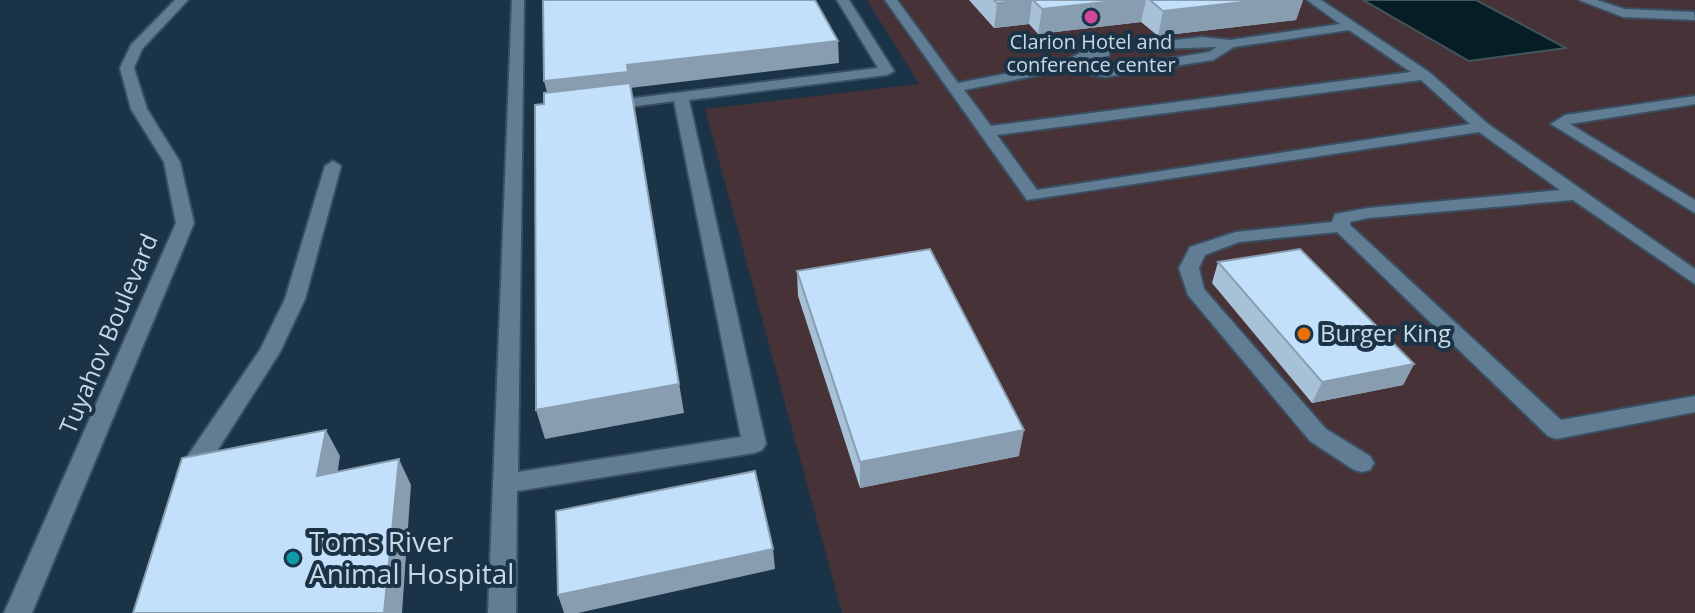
<svg xmlns="http://www.w3.org/2000/svg" width="1695" height="613" font-family="'Open Sans',sans-serif">
<style>
.commercial{fill:#463237}
.water{fill:#061d23;stroke:#40555d;stroke-width:2}
.lines{fill:none;stroke-linecap:round;stroke-linejoin:round}
.service-casing{stroke:#3a4f61;stroke-width:4}
.minor-casing{stroke:#3a4f61;stroke-width:4}
.service{fill:#617d94;fill-rule:evenodd}
.minor{fill:#617d94;fill-rule:evenodd}
.wall{fill:#a7c1d7}
.shaded-wall{fill:#889daf}
.building{fill:#c2e0fa;stroke:#889daf;stroke-width:2}
.hotel-dot{fill:#d1479c;stroke:#1a3347;stroke-width:3}
.food-dot{fill:#e8710a;stroke:#1a3347;stroke-width:3}
.culture-dot{fill:#0f9aa8;stroke:#1a3347;stroke-width:3}
.labels{text-anchor:middle;stroke-width:8;stroke-linejoin:round;paint-order:stroke}
.far-poi-label{font-size:20px;fill:#c9d8e5;stroke:#1a3347}
.street-label{font-size:24px;fill:#c9d8e5;stroke:#1a3347}
.poi-label{font-size:24px;fill:#c9d8e5;stroke:#1a3347;text-anchor:start}
.near-poi-label{font-size:28px;fill:#c9d8e5;stroke:#1a3347;text-anchor:start}
</style>
<rect width="100%" height="100%" fill="#1a3347"/>
<!-- commercial -->
<path class="commercial" d="M867,0H1695V613H842L705,109L919,84Z"/>
<!-- water -->
<path class="water" d="M1363,0H1476L1566,48L1469,61Z"/>
<g class="lines">
<defs>
<path id="service" d="M512,0H524L518,472L741,437L674,101L607,110L602,108V102L878,68L837,0H849L894,71L887,75L689,100L766,444L762,450L754,453L517,491L516,613H488Z
M885,0H897L958,83L1060,63L1084,51L1109,50V56L1087,59L1078,64L1105,69L1209,52L1217,47L1153,49V43L1158,42L1202,37L1230,40L1340,24L1307,0H1321L1429,72L1488,124L1695,269V284L1573,200L1368,218L1350,222V225L1561,420L1695,396V412L1556,439L1548,436L1337,232L1239,242L1205,255L1199,268L1204,289L1326,429L1370,456L1374,463L1370,470L1362,472L1354,470L1310,441L1188,295L1179,268L1190,247L1236,232L1332,222L1335,214L1368,208L1560,190L1479,132L1027,200ZM1349,30L1411,72L991,126L964,90L1064,70L1105,77L1213,60L1234,47ZM1421,80L1470,124L1037,190L997,135Z
M1579,0H1597L1624,9L1694,12L1695,20L1623,17Z
M1695,96V104L1570,124L1695,200V213L1551,124L1565,115Z
M333,161L341,166L305,299L280,352L198,481L189,484L180,481L177,474L180,467L260,350L285,299L325,166Z"/>
<path id="minor" d="M175,0H188L142,49L134,68L147,109L180,162L194,223L32,613H4L176,223L164,162L131,109L120,68L131,45Z"/>
</defs>
<!-- service casing -->
<use href="#service" class="service-casing"/>
<!-- minor casing -->
<use href="#minor" class="minor-casing"/>
<!-- service -->
<use href="#service" class="service"/>
<!-- minor -->
<use href="#minor" class="minor"/>
</g>
<!-- wall -->
<path class="wall" d="M969,0H1303L1296,20L1158,36L1141,22L1038,34L1029,24L994,28Z
M1218,262L1414,364L1403,385L1312,403L1212,283Z
M797,271L1019,456L860,488L798,296Z"/>
<!-- shaded-wall -->
<path class="shaded-wall" d="M1025,0H1032L1029,24L994,28L997,3Z
M1123,0H1146L1141,22L1038,34L1042,9Z
M1261,0H1303L1296,20L1158,36L1163,11Z
M838,41L839,63L630,88L627,65Z
M628,72L684,413L545,439L536,410L550,104L544,81Z
M1414,364L1403,385L1312,403L1322,382Z
M326,430L340,456L333,502L317,476Z
M1024,430L1019,456L860,488V462Z
M399,459L411,485L402,613H384Z
M773,549L775,569L578,613H564L558,595Z"/>
<!-- building -->
<path class="building" d="M543,0H815L838,41L627,65L628,72L544,81Z
M994,0H1025L997,3Z
M1033,0H1123L1042,9Z
M1150,0H1261L1163,11Z
M630,83L679,384L536,410L535,105L544,104V93Z
M930,249L1024,430L860,462L797,271Z
M1300,249L1414,364L1322,382L1218,262Z
M326,430L317,476L399,459L384,613H133L182,458Z
M755,471L773,549L558,595L556,511Z"/>
<!-- markers -->
<circle class="hotel-dot" cx="1091" cy="17" r="8"/>
<circle class="food-dot" cx="1304" cy="334" r="8"/>
<circle class="culture-dot" cx="293" cy="558" r="8"/>
<g class="labels">
<!-- far-poi labels -->
<g class="far-poi-label">
<text x="1091" y="49">Clarion Hotel and<tspan x="1091" dy="23">conference center</tspan></text>
</g>
<!-- street labels -->
<g class="street-label">
<text transform="translate(109 334) rotate(-67)" y="8">Tuyahov Boulevard</text>
</g>
<!-- poi labels -->
<g class="poi-label">
<text x="1320" y="342">Burger King</text>
</g>
<!-- near-poi labels -->
<g class="near-poi-label">
<text x="309" y="552">Toms River<tspan x="309" dy="32">Animal Hospital</tspan></text>
</g>
</g>
</svg>
